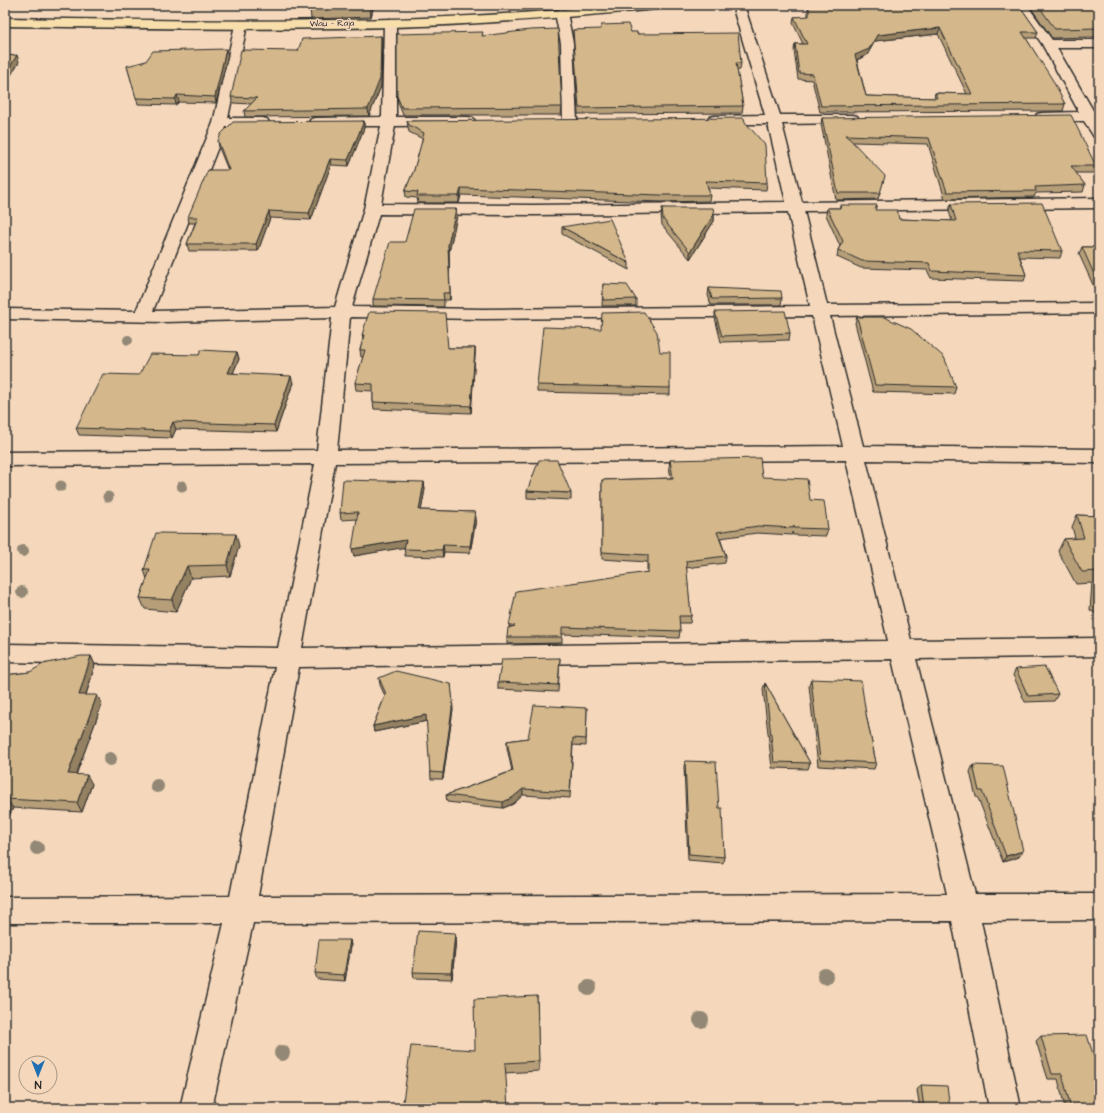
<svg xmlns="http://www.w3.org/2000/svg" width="1104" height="1113" font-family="'Architects Daughter',sans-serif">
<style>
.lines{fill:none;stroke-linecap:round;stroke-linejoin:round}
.minor-casing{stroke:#2b2b2b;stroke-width:3}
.primary-casing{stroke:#2b2b2b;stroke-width:3}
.minor{fill:#f5d8bb;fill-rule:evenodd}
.primary{fill:#f8deab;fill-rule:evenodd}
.tree{fill:#928875}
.wall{fill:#b69e78;stroke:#2b2b2b;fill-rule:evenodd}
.shaded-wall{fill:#948162;stroke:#2b2b2b}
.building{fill:#d4b88c;stroke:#2b2b2b;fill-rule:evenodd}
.labels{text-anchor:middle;stroke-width:3;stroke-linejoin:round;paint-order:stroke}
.far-street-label{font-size:9px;fill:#2b2b2b;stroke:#f5d8bb}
</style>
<rect width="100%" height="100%" fill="#f5d8bb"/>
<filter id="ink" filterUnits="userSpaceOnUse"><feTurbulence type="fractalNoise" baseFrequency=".025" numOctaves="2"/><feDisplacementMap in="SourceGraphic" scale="8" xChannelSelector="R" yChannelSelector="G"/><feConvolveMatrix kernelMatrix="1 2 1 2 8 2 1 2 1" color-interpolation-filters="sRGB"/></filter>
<g filter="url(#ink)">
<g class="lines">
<defs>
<path id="minor" d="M732,5H744L780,115H852L857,116L859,119L857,122L852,123L782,124L802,202L1099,198V208L804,211L827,305L1099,303V313L830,316L863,446L1099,449V463L866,460L911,640L1099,638V656L916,659L975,894H1099V920L981,921L1021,1108H989L952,921L253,923L212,1108H180L224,923H5V897L230,896L275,667L5,662V644L278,648L315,464L5,466V452L317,450L332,318L164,322L5,319V309L136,311L213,123L235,25L241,21L247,25L228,118H262L267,119L269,122L267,125L262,126L226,127L153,311L335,307L364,209L381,126H316L311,125L309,122L311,119L316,118L382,117L384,23L390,19L396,23V117H468L473,118L475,121L473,124L468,125L395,126L381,204L534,205L786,202L768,124H714L709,123L707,120L709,117L714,116L765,115ZM788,212L810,306L483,309L352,307L379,214L534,215ZM812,316L843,446L337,450L350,317L483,319ZM846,460L888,641L302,648L335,463ZM892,659L947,894L258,896L299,667Z
M1015,5H1027L1052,40H1099V48H1057L1094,112H1099V138L1094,137L1084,121H1042L1037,120L1035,117L1037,114L1042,113L1079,112L1042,44Z
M561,9L567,13L573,43L577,121L575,124H565L563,121L561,43L555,13Z"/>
<path id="primary" d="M616,5H664L658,9C580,16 501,23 422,26C283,31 144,28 5,26V18C144,20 284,23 423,18C488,16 552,11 616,5Z"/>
</defs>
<!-- minor casing -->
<use href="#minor" class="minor-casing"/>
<!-- primary casing -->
<use href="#primary" class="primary-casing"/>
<!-- minor -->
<use href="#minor" class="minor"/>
<!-- primary -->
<use href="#primary" class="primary"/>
</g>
<!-- trees -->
<g class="tree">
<circle cx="128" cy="340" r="5"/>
<circle cx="61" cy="486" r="5.5"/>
<circle cx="182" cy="486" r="5.5"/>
<circle cx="108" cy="497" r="5.5"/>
<circle cx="23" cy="551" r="6"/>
<circle cx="22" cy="592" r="6"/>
<circle cx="110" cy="759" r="7"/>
<circle cx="157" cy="786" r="7"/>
<circle cx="37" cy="848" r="7"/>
<circle cx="825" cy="976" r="8"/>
<circle cx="589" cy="988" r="8"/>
<circle cx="701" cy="1020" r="8"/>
<circle cx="282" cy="1053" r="8"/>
</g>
<!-- wall -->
<path class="wall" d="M311,5H374L371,17L311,19L310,8Z
M808,5H1019L1038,32L1036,38H1026L1065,104L1063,111L820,112L812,80L798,79L794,50L795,44H803L793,23L794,17H808ZM938,34L967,94L935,93L934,98L866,96L857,60L867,55L875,41Z
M1029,5H1099V38L1095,37L1052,38Z
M573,30L631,32L741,63L740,70H737L743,106L742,113L578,114Z
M381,36L382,42L381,86L369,116L245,117L244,111L251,104L233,103L231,97L298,51Z
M483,36L562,107L561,115H403L398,103L397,96Z
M228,55L216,103L179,102L176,105L138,104L127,66Z
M822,118L1096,166L1094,173H1076L1085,185L1083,192L1036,193L1034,197L945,199L928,144L853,142L883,182L878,199L836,200L821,124Z
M364,121V128L349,166L331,165L311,220L270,218L258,251H189L187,244L195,223H189L188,217L228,170L219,148L218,141Z
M407,121L745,122L767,183L766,190L708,188L710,195L709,201L661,202L461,195L459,203H418L417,198L406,197L405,191L414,170L423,139L409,132L408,127Z
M951,204L1062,251L1060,258L1020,257L1026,275L1024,281L931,278L927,270L861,268L837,257L838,250L840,246L826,215L827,208H840V205L875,210L899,219L952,221L949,211Z
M662,208L714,214V221L690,259L662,225L661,215Z
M456,209L457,216L449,252L450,300H444V307L373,306V299L405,242Z
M562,227L629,263V270L562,234Z
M1082,247H1099V298L1079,254Z
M603,284L636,299V306H602Z
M709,288L782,298L781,305H711L708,295Z
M715,312L790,333L789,340L721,342L715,318Z
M857,317L956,387L954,394L873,392L855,323Z
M362,335L448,348H475V355L471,413L374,409L373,402V391L356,390L355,383L363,357H361L360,350L363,339Z
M237,352L239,359L233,373L293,383L276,432L176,429L172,438L79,435L76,428L139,375L199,355Z
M660,352L670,388V395L537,392V385Z
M670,460L762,477L810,500L828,529L826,536L793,535L792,532V535L757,533L720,538L726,556L725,563L686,568L691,616L690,623H679L680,631L679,638L562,634V643L507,644V637L509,628V626L647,572V562L602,559V480L671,478L669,467Z
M424,482L425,489L421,510L475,512L476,519L470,553L444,552L443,557L405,556L404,547L354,556L357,519L341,520L340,513Z
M527,491L571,493V500L527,498Z
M1077,515L1099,516V616L1090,610L1092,583L1076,584L1058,551L1064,539L1075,538L1072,527Z
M239,546L230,576L191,578L176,612L145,609L140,598L147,579L144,570Z
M91,656L95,665L86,695L102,704L76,775L92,784L82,812L13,808L5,824V675L30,672Z
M560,658L558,692L498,689V682Z
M1016,669L1058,694L1054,701L1025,702L1013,675Z
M379,678L453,709L443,779H431L427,721L374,732L373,726L385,696L380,685Z
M811,679L866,714L876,763L874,769L818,766L809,686Z
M765,683L810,763L808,769L772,768L763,689Z
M587,708L586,746L573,745L570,798L523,795L513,804L503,808L447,802L446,795L512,771L507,748V741L528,738Z
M685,761L719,808L724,857L723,863L688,860L684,767Z
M973,765L1019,857L1003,862L978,798L976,797L970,772Z
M455,933L456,939L452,979L414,978L413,972Z
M350,940L351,946L345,981L317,979L315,973Z
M537,996L539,1071L505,1073L475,1050Z
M1041,1036L1099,1108H1065L1058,1079H1048L1036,1041Z
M921,1085L950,1108H920L917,1090Z"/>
<!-- shaded-wall -->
<path class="shaded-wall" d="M370,5H374L371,17L370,6Z
M546,5H599L546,10Z
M940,28L938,34L875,41L867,55L854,61L855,55L877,35Z
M381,36L382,42L381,86L369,116L368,109Z
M226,49L228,55L216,103L215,97Z
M17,55L19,62L5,85V75Z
M177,95L179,102L176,105L175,99Z
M364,121V128L349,166L348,160Z
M330,159L331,165L311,220L309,213Z
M461,188V195L459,203V196Z
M456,209L457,216L449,252L450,300L448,245Z
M269,211L270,218L258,251L256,244Z
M714,214V221L690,259V252Z
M475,348V355L471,413V406Z
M237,352L239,359L230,380L228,373Z
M291,376L293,383L276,432L274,425Z
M173,422L176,429L172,438L169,431Z
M424,482L425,489L420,517L419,510Z
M475,512L476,519L470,553V546Z
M236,534L239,546L230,576L227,565Z
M406,540L407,547L354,556L352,549Z
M443,545L444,552L443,557L442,550Z
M187,566L191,578L176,612L172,600Z
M91,656L95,665L83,704L79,695Z
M451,684L453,709L443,779V773Z
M97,695L102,704L73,783L68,774Z
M426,715L427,721L374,732L373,726Z
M87,775L92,784L82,812L77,803Z
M523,789V795L513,804L503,808V802Z
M7,799L13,808L5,824V803Z
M1023,851L1019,857L1003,862L1006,856Z
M455,933L456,939L452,979L451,973Z
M350,940L351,946L345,981L344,975Z"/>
<!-- building -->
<path class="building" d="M311,5H370V6L310,8Z
M809,5H1019L1038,32H1022L1052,79L1065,104L821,106L813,74L799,73L795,44H807L794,17L809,16ZM940,28L972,94L935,93L937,98L866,96L855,55L869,49L877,35Z
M1038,5H1099V28L1055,29Z
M628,24L631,32H637V34L738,33L741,63H736L743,106L579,108L573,30L601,29V25Z
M558,29L562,107L402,108L397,96V34L483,32L482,36L530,30Z
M381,36L380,79L368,109L244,111L257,98L231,97L241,50L298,51L302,39Z
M226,49L215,97L177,95L175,99L136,98L127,66L146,61L153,51Z
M17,55L5,75V56Z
M1071,115L1096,166H1071L1085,185L1035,187L1036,191L947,192L929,138L846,135L885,176L880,193H838L822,118Z
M744,118L745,122L765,145L767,183L706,181L710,195H661L461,188L459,196H417L418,192L405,191L414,170L424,133L409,125L407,121Z
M364,121L348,160L330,159L309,213L269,211L256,244H187L198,217H188L208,170H229L218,141L221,134L233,122Z
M1042,203L1062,251L1017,250L1026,275L932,271L929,263L862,261L838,250L843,241L827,208H841L840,205H877L875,210H897L899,219L956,221L951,204Z
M662,208H713L714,214L690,252L663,219Z
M414,209H456L448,245L450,293H443L444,300L373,299L390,242H405Z
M610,219L629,263L562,227Z
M1082,247H1099V285Z
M603,284L627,285L636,299L603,300Z
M709,288L781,291L782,298L712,299Z
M785,311L790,333L722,336L715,312Z
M369,312L445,313L448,348H475L471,406L373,402V384L355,383L365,350H360L364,335H362Z
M644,312L657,332L660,352H670V388L537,385L543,327L601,329L602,313Z
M857,317H884L911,329L944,357L956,387L875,385Z
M201,350L237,352L228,373L291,376L274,425L173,422L169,431L76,428L103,374L139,375L150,354L199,355Z
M760,458L762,477L807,479L810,500L824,501L828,529L794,528V525L793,528L758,526L717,532L726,556L686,561L691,616H679L680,631L562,627V637H507L508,628L515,626H509L516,591L648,572V555L602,552V480L673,478L670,460Z
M539,460H557L571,493L527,491Z
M343,480L424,482L419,510L475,512L470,546L443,545L442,550L404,549L406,540L352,549L358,512L340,513Z
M1077,515L1099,516V600L1096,599L1098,571L1082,572L1064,539L1084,538Z
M156,533L236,534L227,565L187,566L172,600L140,598L150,570H144Z
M81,656H91L79,695H97L68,774L87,775L77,803L7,799L5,803V675L30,672L43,664Z
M560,658L558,685L498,682L502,659Z
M1045,667L1058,694L1028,696L1016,669Z
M396,671L451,684L453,702L443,773L430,772L426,715L373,726L386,694L379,678Z
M811,679L861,681L866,714L876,763L820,760Z
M765,683L810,763L774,762Z
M534,705L587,708L586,739L573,738L570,792L523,789L512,798L503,802L446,795L513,771L507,741L528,738Z
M685,761L716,762L719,808H722L724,857L689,854Z
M973,765L1003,766L1023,851L1006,856L982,791H979Z
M418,931L455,933L451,973L413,972Z
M319,940H350L344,975L315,973Z
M537,996L539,1061L505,1063L508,1108H402L411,1046L475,1050L474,999Z
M1087,1035L1099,1073V1108H1071L1062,1074H1052L1041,1036Z
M921,1085L947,1086L950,1108H924Z
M695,1103L721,1105L722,1108H695Z"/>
</g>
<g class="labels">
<!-- far-street labels -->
<g class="far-street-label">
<text transform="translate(332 23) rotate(-1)" y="3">Wau - Raja</text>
</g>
</g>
<!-- margin -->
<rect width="1104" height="1113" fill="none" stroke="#f5d8bb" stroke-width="20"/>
<rect x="10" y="10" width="1084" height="1093" fill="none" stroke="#2b2b2b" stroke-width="1.5" filter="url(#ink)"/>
<!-- north arrow -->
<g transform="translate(38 1075) rotate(180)"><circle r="19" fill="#f5d8bb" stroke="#a49381"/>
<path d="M0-3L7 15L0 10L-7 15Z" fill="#1f6fb2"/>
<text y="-6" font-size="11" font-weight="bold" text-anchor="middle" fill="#2b2b2b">N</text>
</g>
</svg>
